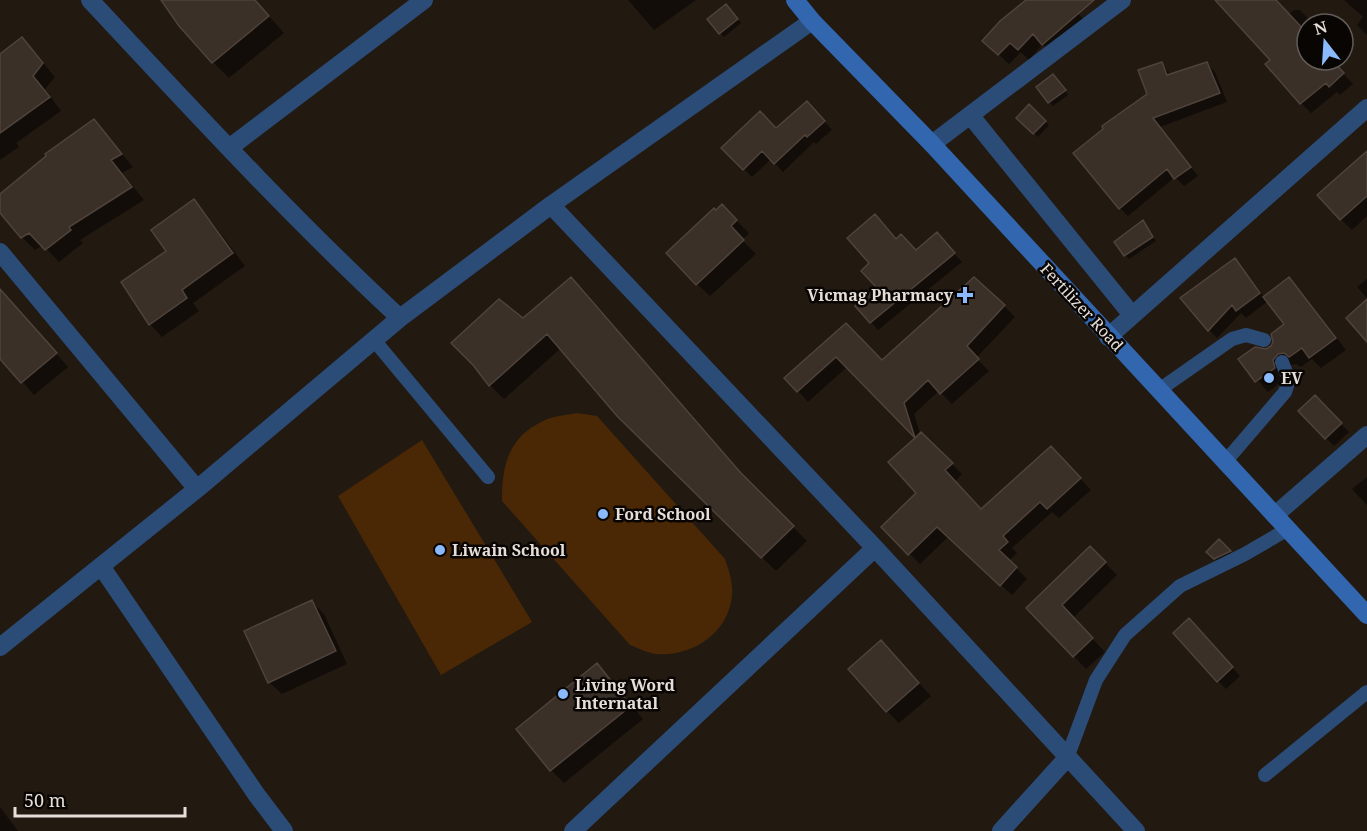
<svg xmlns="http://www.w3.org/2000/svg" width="1367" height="831" font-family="'Noto Serif',serif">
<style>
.green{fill:#4b2805}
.shadow{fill:#0007}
.building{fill:#3a3027;stroke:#4f433b;stroke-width:1.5}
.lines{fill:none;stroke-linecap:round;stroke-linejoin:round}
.lane{stroke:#2c4c78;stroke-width:14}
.street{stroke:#2c4c78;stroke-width:18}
.secondary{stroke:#3266ae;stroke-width:18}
.poi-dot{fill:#8bbafc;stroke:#090503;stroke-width:2}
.labels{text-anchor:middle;stroke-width:5;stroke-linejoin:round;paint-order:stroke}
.poi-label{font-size:16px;font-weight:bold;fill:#e5ded9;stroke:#090503;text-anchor:start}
.street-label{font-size:16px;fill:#e5ded9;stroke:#090503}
</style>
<rect width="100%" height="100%" fill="#221911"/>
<!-- green -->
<path class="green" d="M577,413L597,416L725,559C729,571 733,582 732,595C729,633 692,657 656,654C647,653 638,648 630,645L502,501C502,465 508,437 545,420C554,416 567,415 577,413Z
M422,440L532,622L441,675L338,496Z"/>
<!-- shadow -->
<path class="shadow" d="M163,0H255L284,33L229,78L213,62Z
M628,0H696L654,30Z
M1024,0H1067L1088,25L1054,55L1043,44L1029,60L1021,52L1009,64L995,51L1026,2Z
M1217,0H1275L1288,15L1294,10H1300L1313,24H1307V60H1343L1336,66L1353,84L1340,95L1337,92L1311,113L1301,103L1272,60Z
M1344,0H1367V35L1357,25L1363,17Z
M729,9L741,23L724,37L709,19Z
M34,52L55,77L45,89L61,111L16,143L19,147L0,160V56Z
M1161,63L1171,75L1207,64L1215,72L1227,102L1160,127L1198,176L1184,186L1175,177L1128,216L1120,208L1148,94Z
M1057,80L1068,95L1053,106L1038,88Z
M1029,107L1049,125L1038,137L1018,118Z
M815,111L832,130L816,144L814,142L783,172L771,159L752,177L723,148L776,130Z
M94,121L133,167L122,173L144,200L80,240L83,243L59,262L43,245L35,250L22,237L0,201V196Z
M1367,153V216L1352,230L1341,219Z
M194,201L206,214L245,266L193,303L199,311L162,337L150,324L168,252Z
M722,206L749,233L742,240L756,254L710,296L697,284L716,212Z
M1146,226L1156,241L1129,259L1125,255Z
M944,242L962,262L878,330L871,322L879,288L917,252Z
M1234,260L1264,297L1289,279L1300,290L1346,350L1321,368L1312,359L1301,367L1296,364L1290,365L1285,379L1268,392L1240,360L1272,347L1286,325L1268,301L1246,318L1241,313L1217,338L1209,330Z
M1367,279V298L1357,287Z
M584,293L754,488L807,541L776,571L618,415L561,348L504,399L490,385L475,364Z
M0,298L16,308L68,367L34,395L0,356Z
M1004,306L1015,317L976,358L989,371L952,404L939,391L914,414L920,433L962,474L955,482L981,510L1061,458L1091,490L1059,518L1052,512L1012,548L1017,553L1009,561L1027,579L1012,595L948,537L920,564L883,527L918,493L917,438L847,367L808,402L798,391L846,325L882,361Z
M1315,398L1349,432L1334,446L1300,412Z
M1367,477V505L1352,489Z
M1219,541L1233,555L1219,562L1208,552Z
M1090,548L1117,575L1073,618L1105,652L1086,669L1028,608Z
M312,602L324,614L347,664L282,694L269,682Z
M1197,628L1240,676L1226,689L1218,681Z
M881,642L931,696L899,723L887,711Z
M597,665L643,719L564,783L551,770Z
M0,807L18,831H0Z"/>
<!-- building -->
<path class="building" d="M161,0H255L269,16L212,63L179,26Z
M1026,0H1094L1042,45L1033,34L1018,50L1010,43L998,55L982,41L1000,21Z
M1215,0H1276L1307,33V60H1332L1344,73L1329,87L1326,83L1300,104L1265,64L1270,60Z
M726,4L738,19L719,34L707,19Z
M22,37L43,63L33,76L50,97L0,133V54Z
M1162,62L1167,75L1207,62L1220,93L1153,118L1191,167L1174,179L1167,169L1119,209L1073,153L1103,129L1102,126L1147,94L1138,70Z
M1053,74L1066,90L1048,103L1036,87Z
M807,101L825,121L807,137L805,135L774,164L762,151L743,170L721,148L760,111L776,128Z
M1029,104L1046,121L1033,134L1016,118Z
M94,119L122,154L111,160L132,187L69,227L71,230L45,250L29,233L21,238L0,213V194L46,156L45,154Z
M1367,151V196L1340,220L1317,195Z
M194,199L233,253L182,290L187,298L149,325L121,282L166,251L151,230Z
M722,204L737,220L731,226L744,240L696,285L666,253L714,208L716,210Z
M875,214L896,239L901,234L916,250L937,232L955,253L870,323L855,306L877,288L861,271L869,263L847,238Z
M1143,220L1153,237L1124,256L1114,242Z
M1235,258L1260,293L1236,311L1232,305L1208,331L1180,298Z
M571,277L740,472L794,526L761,558L617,416L547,334L489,386L473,365L451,343L499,299L523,318Z
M974,277L1005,305L967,346L979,359L940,394L928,380L904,403L915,438L921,432L953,463L945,470L981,509L1051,446L1081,478L1047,509L1040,502L1003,536L1008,542L999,550L1017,567L1000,586L937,527L908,555L881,527L916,493L888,462L915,438L836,357L797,392L784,378L846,323L882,360Z
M1289,277L1336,338L1309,358L1302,348L1289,357L1284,353L1278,354L1273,360L1275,368L1255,382L1238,359L1255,347L1266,349L1271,346L1273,342L1271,334L1284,324L1263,297Z
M0,289L57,353L21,383L0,359Z
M1367,299V342L1346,318Z
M1315,395L1342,423L1325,439L1298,411Z
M1219,539L1231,551L1214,559L1206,552Z
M1090,546L1106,562L1062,605L1093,638L1073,657L1026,608Z
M312,600L336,651L268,683L244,631Z
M1189,618L1233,667L1217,682L1173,633Z
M881,640L919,683L886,712L848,669Z
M597,663L631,706L550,771L516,729Z"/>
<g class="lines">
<!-- lane -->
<path class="lane" d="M374,340L488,477
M1159,390L1232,339L1246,335L1264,340
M1225,462L1285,392L1289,380L1282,362
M1067,758L1096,680L1125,635L1180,586L1245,554L1288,529
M1265,775L1367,692"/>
<!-- street -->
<path class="street" d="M90,0C191,108 291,217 400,318
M970,115L1132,315
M932,144L1122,0
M229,148L424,0
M551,205L875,548L1136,831
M0,252L197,489
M1108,337L1367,108
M1275,515L1367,435
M101,566L256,794L284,831
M0,647L197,489L400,318L551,205L812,21
M573,831L875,548
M1001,831L1067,758"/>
<!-- secondary -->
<path class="secondary" d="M795,0L812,21L932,144L1367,615"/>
</g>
<!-- markers -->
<g class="poi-dot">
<path d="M962 286h6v6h6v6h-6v6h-6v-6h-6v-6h6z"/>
<circle cx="1269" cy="378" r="6"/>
<circle cx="603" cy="514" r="6"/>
<circle cx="440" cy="550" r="6"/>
<circle cx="563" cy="694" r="6"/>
</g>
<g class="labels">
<!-- poi labels -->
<g class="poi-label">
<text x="953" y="301" text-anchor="end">Vicmag Pharmacy</text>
<text x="1281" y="384">EV</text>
<text x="615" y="520">Ford School</text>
<text x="452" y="556">Liwain School</text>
<text x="575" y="691">Living Word<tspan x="575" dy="18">Internatal</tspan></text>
</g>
<!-- street labels -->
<g class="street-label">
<text transform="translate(1082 307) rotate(47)" y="6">Fertilizer Road</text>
</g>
</g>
<!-- north arrow -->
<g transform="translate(1325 42) rotate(343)"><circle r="28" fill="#090503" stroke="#615c59" stroke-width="1.5"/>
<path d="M0-4.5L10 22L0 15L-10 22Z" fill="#8bbafc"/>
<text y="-9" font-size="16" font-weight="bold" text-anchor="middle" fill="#e5ded9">N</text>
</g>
<!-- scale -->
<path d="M15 807v9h170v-9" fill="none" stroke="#e5ded9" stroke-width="3"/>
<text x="24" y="807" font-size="18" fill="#e5ded9" stroke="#090503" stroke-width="4.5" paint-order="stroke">50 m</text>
</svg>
